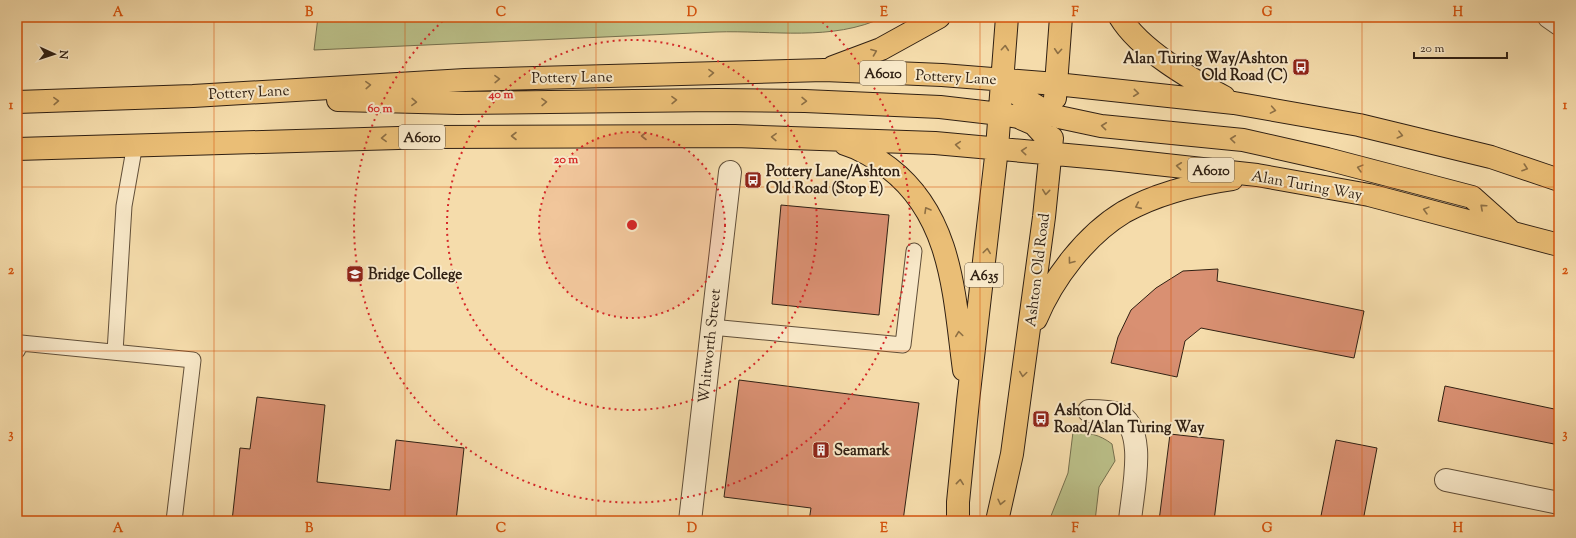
<svg xmlns="http://www.w3.org/2000/svg" width="1576" height="538" font-family="'Sorts Mill Goudy',serif">
<style>
.green{fill:#bbc089;stroke:#76704e}
.building{fill:#d99072;stroke:#302013}
.lines{fill:none;stroke-linecap:round;stroke-linejoin:round}
.lane-casing{stroke:#614f39;stroke-width:17}
.street-casing{stroke:#614f39;stroke-width:24}
.highway-casing{stroke:#302013;stroke-width:24}
.lane{stroke:#f8e8c8;stroke-width:15}
.street{stroke:#f8e8c8;stroke-width:22}
.highway{stroke:#eabe76;stroke-width:22}
.oneway{stroke:#8d6f44}
.grid{fill:none;stroke:#d6530d;stroke-width:1;stroke-opacity:0.55}
.ring{fill:none;stroke:#d62828;stroke-width:2;stroke-dasharray:2 4}
.labels{text-anchor:middle;stroke-width:4;stroke-linejoin:round;paint-order:stroke}
.shield{fill:#f8e8c8;stroke:#6c5c49;stroke-width:1}
.shield-label{font-size:14px;font-weight:bold;fill:#302013}
.poi-label{font-size:15px;font-weight:bold;fill:#302013;stroke:#f8e8c8;text-anchor:start}
.street-label{font-size:15px;fill:#302013;stroke:#f8e8c8}
.centre{fill:#d62828;stroke:#f8e8c8;stroke-width:2}
.ring-label{font-size:12px;text-anchor:middle;font-weight:bold;fill:#d62828;stroke:#f8e8c8;stroke-width:4;stroke-linejoin:round;paint-order:stroke}
.neatline{fill:none;stroke:#d6530d;stroke-width:1.5}
.grid-label{font-size:13px;text-anchor:middle;font-weight:bold;fill:#d6530d}
</style>
<rect width="100%" height="100%" fill="#f5dcab"/>
<filter id="stains"><feTurbulence type="fractalNoise" baseFrequency=".005" numOctaves="4"/><feColorMatrix values="0 0 0 0 .2 0 0 0 0 .09 0 0 0 0 .02 0 0 0 .5 -.17"/></filter>
<radialGradient id="worn" r=".72"><stop offset=".6" stop-color="#630" stop-opacity="0"/><stop offset="1" stop-color="#630" stop-opacity=".3"/></radialGradient>
<!-- green -->
<path class="green" d="M318,17H884C832,42 772,30 716,32C582,38 448,44 314,50Z
M1073,432C1089,433 1099,434 1112,444L1115,461L1099,487L1095,521H1049L1068,473Z"/>
<!-- building -->
<path class="building" d="M781,205L889,215L879,315L772,304Z
M1218,269L1217,281L1364,311L1354,358L1201,328L1185,341L1177,377L1111,363L1118,337L1131,310L1156,288L1183,271Z
M739,380L919,403L903,521H809L811,508L724,497Z
M1445,386L1559,410V445L1438,421Z
M257,397L325,405L317,482L390,490L396,440L464,448L456,521H232L240,448L250,449Z
M1170,434L1224,440L1214,521H1159Z
M1336,440L1377,448L1363,521H1320Z"/>
<g class="lines">
<defs>
<path id="lane" d="M711,327L903,345L914,251
M17,351L21,343L193,360L174,521
M115,352L124,206L135,144"/>
<path id="street" d="M1549,17L1559,24
M1089,411C1098,411 1109,411 1117,414C1149,427 1132,493 1130,521
M1446,480L1559,503
M690,521L730,172"/>
<path id="highway" d="M1120,17C1140,50 1191,79 1224,97
M833,67L881,49L939,17
M1002,79L1021,97L1054,116L1101,126L1243,140L1327,159L1472,197L1509,230
M1055,98L1061,17
M338,100L458,103L717,100L805,101L940,107L1000,114L1018,117L1034,124L1046,137L1051,153
M17,102L193,96L465,80L824,70L942,75L1056,84L1234,103L1359,125L1491,157L1559,180
M845,144C862,149 875,158 889,168C953,217 954,297 964,370
M17,149L432,137L735,136L935,143L1111,159L1257,175L1369,195L1559,245
M1036,319C1053,278 1086,235 1124,212C1156,194 1196,184 1232,179
M958,521V502L968,401L997,148L1007,17
M997,521L1012,454L1044,217L1052,138"/>
</defs>
<!-- lane casing -->
<use href="#lane" class="lane-casing"/>
<!-- street casing -->
<use href="#street" class="street-casing"/>
<!-- highway casing -->
<use href="#highway" class="highway-casing"/>
<!-- lane -->
<use href="#lane" class="lane"/>
<!-- street -->
<use href="#street" class="street"/>
<!-- highway -->
<use href="#highway" class="highway"/>
</g>
<!-- one-way arrows -->
<defs><path id="oneway-chevron" d="M-2-3.5L2.5 0L-2 3.5" fill="none" stroke-width="1.6" stroke-linecap="round" stroke-linejoin="round"/></defs>
<g class="oneway">
<use href="#oneway-chevron" transform="translate(1005 48) rotate(-85)"/>
<use href="#oneway-chevron" transform="translate(1058 51) rotate(94)"/>
<use href="#oneway-chevron" transform="translate(874 52) rotate(-21)"/>
<use href="#oneway-chevron" transform="translate(711 73) rotate(-1)"/>
<use href="#oneway-chevron" transform="translate(497 79) rotate(-1)"/>
<use href="#oneway-chevron" transform="translate(368 85) rotate(-3)"/>
<use href="#oneway-chevron" transform="translate(1136 93) rotate(6)"/>
<use href="#oneway-chevron" transform="translate(674 100) rotate(-1)"/>
<use href="#oneway-chevron" transform="translate(56 101) rotate(-2)"/>
<use href="#oneway-chevron" transform="translate(804 101) rotate(1)"/>
<use href="#oneway-chevron" transform="translate(414 102) rotate(2)"/>
<use href="#oneway-chevron" transform="translate(544 102) rotate(-1)"/>
<use href="#oneway-chevron" transform="translate(1273 110) rotate(10)"/>
<use href="#oneway-chevron" transform="translate(1104 126) rotate(-174)"/>
<use href="#oneway-chevron" transform="translate(1400 135) rotate(14)"/>
<use href="#oneway-chevron" transform="translate(514 136) rotate(180)"/>
<use href="#oneway-chevron" transform="translate(644 136) rotate(180)"/>
<use href="#oneway-chevron" transform="translate(774 137) rotate(-178)"/>
<use href="#oneway-chevron" transform="translate(384 138) rotate(178)"/>
<use href="#oneway-chevron" transform="translate(1233 139) rotate(-174)"/>
<use href="#oneway-chevron" transform="translate(958 145) rotate(-175)"/>
<use href="#oneway-chevron" transform="translate(1024 151) rotate(-175)"/>
<use href="#oneway-chevron" transform="translate(1179 166) rotate(-174)"/>
<use href="#oneway-chevron" transform="translate(1360 168) rotate(-165)"/>
<use href="#oneway-chevron" transform="translate(1525 168) rotate(19)"/>
<use href="#oneway-chevron" transform="translate(1046 192) rotate(96)"/>
<use href="#oneway-chevron" transform="translate(1138 206) rotate(156)"/>
<use href="#oneway-chevron" transform="translate(1483 207) rotate(-138)"/>
<use href="#oneway-chevron" transform="translate(927 210) rotate(-120)"/>
<use href="#oneway-chevron" transform="translate(1426 210) rotate(-165)"/>
<use href="#oneway-chevron" transform="translate(987 251) rotate(-83)"/>
<use href="#oneway-chevron" transform="translate(1071 261) rotate(127)"/>
<use href="#oneway-chevron" transform="translate(959 334) rotate(-98)"/>
<use href="#oneway-chevron" transform="translate(1023 374) rotate(98)"/>
<use href="#oneway-chevron" transform="translate(960 482) rotate(-84)"/>
<use href="#oneway-chevron" transform="translate(1001 502) rotate(103)"/>
</g>
<!-- grid -->
<path class="grid" d="M214,17V521M405,17V521M596,17V521M788,17V521M980,17V521M1171,17V521M1362,17V521M17,187H1559M17,351H1559"/>
<!-- distance rings -->
<circle cx="632" cy="225" r="93" fill="#d62828" fill-opacity=".12"/>
<g class="ring">
<circle cx="632" cy="225" r="93"/>
<circle cx="632" cy="225" r="185"/>
<path d="M818 18A278 278 0 1 1 446 18"/>
</g>
<!-- icons -->
<defs>
<symbol id="bus-square" viewBox="-11 -11 22 22"><rect x="-9" y="-9" width="18" height="18" rx="4" fill="#8f2418" stroke="#f8e8c8"/><path d="M-5-6H5V4H4V6H2V4H-2V6H-4V4H-5ZM-3.5-4V0h7V-4ZM-3.5 1.2v1.5H-2V1.2ZM2 1.2v1.5H3.5V1.2Z" fill="#fff"/></symbol>
<symbol id="university-square" viewBox="-11 -11 22 22"><rect x="-9" y="-9" width="18" height="18" rx="4" fill="#8f2418" stroke="#f8e8c8"/><path d="M0-5L7-2L0 1L-7-2ZM-4 1L0 2.5L4 1V4Q0 6-4 4Z" fill="#fff"/></symbol>
<symbol id="building-square" viewBox="-11 -11 22 22"><rect x="-9" y="-9" width="18" height="18" rx="4" fill="#8f2418" stroke="#f8e8c8"/><path d="M-4-6H4V6H1V3H-1V6H-4ZM-2.5-4.3h1.7v1.8h-1.7ZM.8-4.3h1.7v1.8H.8ZM-2.5-1h1.7V.8h-1.7ZM.8-1h1.7V.8H.8Z" fill="#fff"/></symbol>
</defs>
<g fill-rule="evenodd">
<use href="#bus-square" x="1291" y="57" width="20" height="20"/>
<use href="#bus-square" x="743" y="170" width="20" height="20"/>
<use href="#university-square" x="345" y="264" width="20" height="20"/>
<use href="#bus-square" x="1031" y="409" width="20" height="20"/>
<use href="#building-square" x="811" y="440" width="20" height="20"/>
</g>
<g class="labels">
<!-- shield labels -->
<g class="shield">
<rect x="860" y="61" width="46" height="24" rx="3"/>
<rect x="399" y="125" width="46" height="24" rx="3"/>
<rect x="1188" y="158" width="46" height="24" rx="3"/>
<rect x="965" y="263" width="38" height="24" rx="3"/>
</g>
<g class="shield-label">
<text x="883" y="78">A6010</text>
<text x="422" y="142">A6010</text>
<text x="1211" y="175">A6010</text>
<text x="984" y="280">A635</text>
</g>
<!-- poi labels -->
<g class="poi-label">
<text x="1288" y="63" text-anchor="end">Alan Turing Way/Ashton<tspan x="1288" dy="17">Old Road (C)</tspan></text>
<text x="766" y="176">Pottery Lane/Ashton<tspan x="766" dy="17">Old Road (Stop E)</tspan></text>
<text x="368" y="279">Bridge College</text>
<text x="1054" y="415">Ashton Old<tspan x="1054" dy="17">Road/Alan Turing Way</tspan></text>
<text x="834" y="455">Seamark</text>
</g>
<!-- street labels -->
<g class="street-label">
<text transform="translate(572 77) rotate(-1)" y="5">Pottery Lane</text>
<text transform="translate(956 77) rotate(3)" y="5">Pottery Lane</text>
<text transform="translate(249 92) rotate(-3)" y="5">Pottery Lane</text>
<text transform="translate(1307 185) rotate(10)" y="5">Alan Turing Way</text>
<text transform="translate(1037 270) rotate(-83)" y="5">Ashton Old Road</text>
<text transform="translate(709 346) rotate(-84)" y="5">Whitworth Street</text>
</g>
</g>
<circle cx="632" cy="225" r="6" class="centre"/>
<g class="ring-label">
<text x="501" y="98">40 m</text>
<text x="380" y="112">60 m</text>
<text x="566" y="163">20 m</text>
</g>
<!-- margin -->
<rect width="1576" height="538" fill="none" stroke="#f5dcab" stroke-width="44"/>
<!-- north arrow -->
<g transform="translate(54 54) rotate(93)" stroke="#f8e8c8" stroke-width="3" paint-order="stroke">
<path d="M0-3L7 15L0 10L-7 15Z" fill="#302013"/>
<text y="-6" font-size="11" font-weight="bold" text-anchor="middle" fill="#302013">N</text>
</g>
<!-- scale -->
<path d="M1414 52v6h93v-6" fill="none" stroke="#302013" stroke-width="2"/>
<text x="1420" y="52" font-size="12" fill="#302013" stroke="#f8e8c8" stroke-width="3" paint-order="stroke">20 m</text>
<rect x="22" y="22" width="1532" height="494" class="neatline"/>
<g class="grid-label">
<text x="118" y="16">A</text>
<text x="309" y="16">B</text>
<text x="501" y="16">C</text>
<text x="692" y="16">D</text>
<text x="884" y="16">E</text>
<text x="1075" y="16">F</text>
<text x="1267" y="16">G</text>
<text x="1458" y="16">H</text>
<text x="11" y="109">1</text>
<text x="1565" y="109">1</text>
<text x="11" y="274">2</text>
<text x="1565" y="274">2</text>
<text x="11" y="438">3</text>
<text x="1565" y="438">3</text>
<text x="118" y="532">A</text>
<text x="309" y="532">B</text>
<text x="501" y="532">C</text>
<text x="692" y="532">D</text>
<text x="884" y="532">E</text>
<text x="1075" y="532">F</text>
<text x="1267" y="532">G</text>
<text x="1458" y="532">H</text>
</g>
<rect width="100%" height="100%" filter="url(#stains)"/>
<rect width="100%" height="100%" fill="url(#worn)"/>
</svg>
